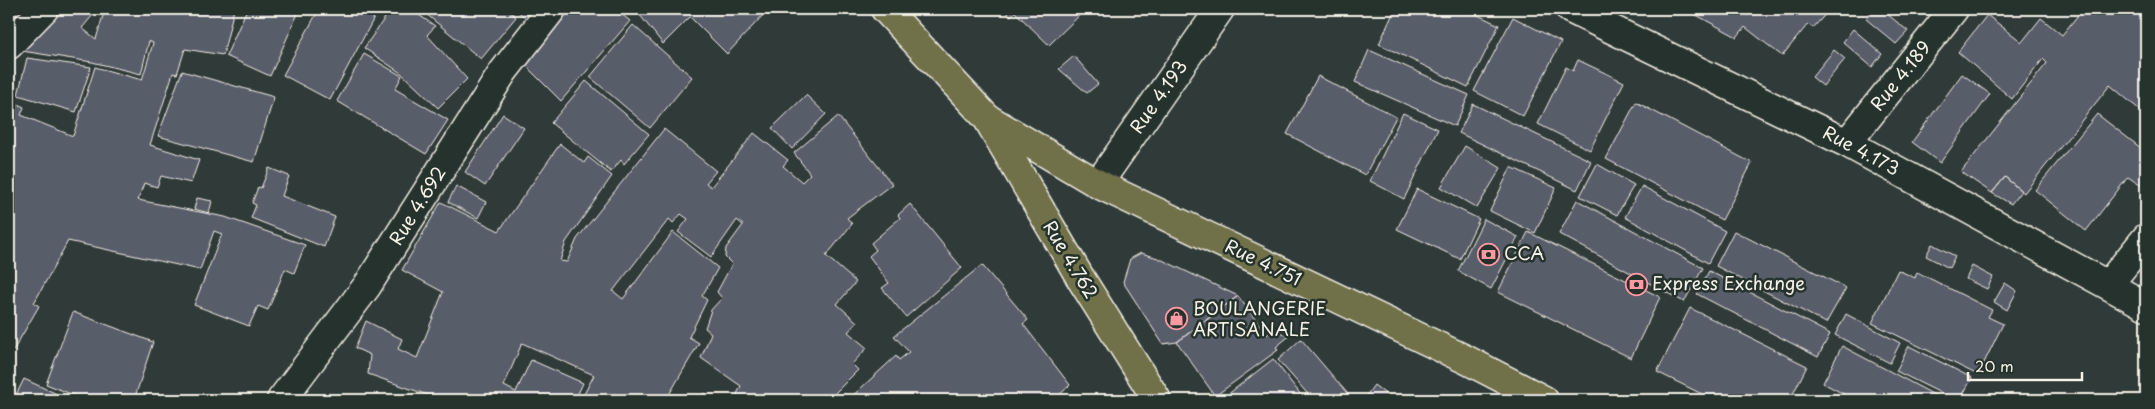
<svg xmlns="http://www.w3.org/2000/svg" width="2155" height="409" font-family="'Playpen Sans',sans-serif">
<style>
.building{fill:#585d6b;stroke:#f4f1e8}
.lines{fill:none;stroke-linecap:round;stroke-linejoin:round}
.minor-casing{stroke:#f4f1e8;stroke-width:31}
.major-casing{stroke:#f4f1e8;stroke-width:31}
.minor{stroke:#26332d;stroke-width:28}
.major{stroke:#70704a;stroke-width:28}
.labels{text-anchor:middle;stroke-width:5;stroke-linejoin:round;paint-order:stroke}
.street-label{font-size:18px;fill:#f4f1e8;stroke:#26332d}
.poi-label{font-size:18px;fill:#f4f1e8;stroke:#26332d;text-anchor:start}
</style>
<rect width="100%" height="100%" fill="#303b39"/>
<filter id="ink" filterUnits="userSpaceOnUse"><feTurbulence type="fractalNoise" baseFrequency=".02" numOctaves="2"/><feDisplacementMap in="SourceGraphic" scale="10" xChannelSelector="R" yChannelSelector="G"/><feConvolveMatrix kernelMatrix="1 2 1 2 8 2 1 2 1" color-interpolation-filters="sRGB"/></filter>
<g filter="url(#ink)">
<!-- building -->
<path class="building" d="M9,9H35L9,40Z
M57,9H98L82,28L96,39L105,9H234L223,55L185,49L177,74L173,73L150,145L199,160L191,183L161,176L157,187L144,183L138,200L225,217L305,245L294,273L285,269L268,310L258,306L249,326L194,305L222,234L214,231L200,270L68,241L34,303L39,306L13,351L9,349V100L24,107L21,115L73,136L95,67L142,80L153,43L149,41L141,74L92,62L22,51Z
M247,9H300L270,76L226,56Z
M319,9H358L374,18L330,100L283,75Z
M391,9H410L435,26L427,35L467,79L438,108L401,73L364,48Z
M420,9H507L516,17L481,59Z
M515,9H537L528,20Z
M571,9H615L630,21L561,101L523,63Z
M635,9H759L764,14L727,54L690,17L663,44Z
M1003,9H1086L1049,45L1015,12L1011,16Z
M1395,9H1465L1499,25L1468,87L1379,44Z
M1685,9H1830L1813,28L1808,24L1782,56L1745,27L1737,37Z
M1873,9H1881L1908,31L1896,44L1866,19Z
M2083,9H2146V115L2110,85L2024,193L2005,177L1992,193L1961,172L2047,63L2043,59L2012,99L1958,52L1987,15L2022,42L2041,18L2062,35Z
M1513,17L1561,42L1523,116L1474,91Z
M633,25L692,77L650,128L590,77Z
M1853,29L1882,54L1872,67L1843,42Z
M1369,50L1469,95L1455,126L1355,82Z
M1834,50L1845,59L1823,86L1812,77Z
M364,54L402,76L395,89L448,120L426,154L337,101Z
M1074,56L1098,84L1087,93L1059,69Z
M27,58L91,67L76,112L18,95Z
M1578,60L1624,82L1590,150L1538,124L1566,67L1573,71Z
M182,71L274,97L254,162L158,136Z
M1962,74L1990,94L1940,163L1912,142Z
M1318,76L1396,117L1365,175L1287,134Z
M586,81L649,134L624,164L621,160L611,172L551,123Z
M806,95L826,114L792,149L772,128Z
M1636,102L1752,163L1722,220L1606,159Z
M1473,104L1591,161L1577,190L1459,133Z
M1403,113L1438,129L1404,199L1370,181Z
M503,114L524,128L485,186L465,172Z
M2097,114L2146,152V177L2140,185L2128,177L2086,231L2035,190Z
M838,116L892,184L847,218L852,224L826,256L856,282L837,304L857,322L848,332L867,348L852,364L858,370L828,400H734L741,386L701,358L711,333L705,328L711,310L722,298L717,292L732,264L725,257L726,248L743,225L737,220L711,257L678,232L688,219L681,214L673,223L669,219L613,291L623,299L673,232L718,268L702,296L707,300L689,337L699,343L666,400H581L594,375L522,343L504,386L516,392L531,360L583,383L575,400H442L368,374L370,355L355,348L366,321L402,339L398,349L417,358L443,292L402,270L441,202L499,231L560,144L584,163L588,157L612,176L566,242L560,261L567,262L577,239L664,129L716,171L706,183L711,187L754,133L788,160L783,166L802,182L810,174L794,153Z
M1465,146L1501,168L1477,208L1441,187Z
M1597,164L1634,185L1617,215L1580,196Z
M1511,167L1556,188L1535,233L1490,211Z
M269,168L289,176L282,196L335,217L324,247L251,218L256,205L252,203L258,187L261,188Z
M2005,177L2021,191L2011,204L1992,193Z
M456,186L486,202L478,218L448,202Z
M1642,186L1725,231L1708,263L1625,217Z
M1417,189L1479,219L1460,259L1397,229Z
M197,198L212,201L209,213L194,209Z
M1577,200L1703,268L1684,302L1559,234Z
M910,204L962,268L906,317L882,288L889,283L869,256L876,250L871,243L900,218L898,215Z
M1484,219L1518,237L1491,289L1458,271Z
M1734,231L1846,288L1826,323L1716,266Z
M1528,232L1660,297L1631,358L1498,292Z
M1932,244L1955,256L1949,268L1926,256Z
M1141,253L1158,258L1238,296L1177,342L1163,344L1123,282L1130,259Z
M982,265L1028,320L1023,324L1070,385L1054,400H848L896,356L899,360L909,352L894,336Z
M1972,266L1993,277L1987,289L1966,279Z
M1898,270L1915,278L1917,272L1992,310L1988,317L2003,324L1978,375L1872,323Z
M1709,271L1830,334L1818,357L1697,294Z
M2005,283L2017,291L2007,310L1994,302Z
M1238,296L1267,335L1274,328L1288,337L1276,347L1278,350L1215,396L1177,342Z
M1690,308L1807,366L1790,400H1714L1657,372Z
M73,312L153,342L134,400H86L46,384Z
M1846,314L1900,343L1890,363L1835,335Z
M1301,339L1353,400H1313L1278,360Z
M1842,346L1944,400H1855L1823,383Z
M1909,346L1972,378L1960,400H1955L1896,371Z
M1273,359L1305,400H1223L1222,399Z
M24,379L68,399L67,400L14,399Z
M1374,385L1392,399L1391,400H1363Z
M1803,392L1821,400H1799Z
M704,393L713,400H698Z"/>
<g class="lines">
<defs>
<path id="minor" d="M1570,9L1847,143L2146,306
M9,45L44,9
M1847,143L1954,9
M1098,184L1220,9
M2108,285L2146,238
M281,400L367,286L503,72L552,9"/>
<path id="major" d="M885,9L987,118L1081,279L1157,400
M987,118L1098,184L1467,360L1544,400"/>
</defs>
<!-- minor casing -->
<use href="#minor" class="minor-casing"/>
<!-- major casing -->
<use href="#major" class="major-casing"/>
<!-- minor -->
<use href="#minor" class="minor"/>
<!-- major -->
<use href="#major" class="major"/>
</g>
</g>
<!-- icons -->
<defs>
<symbol id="bank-ring" viewBox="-11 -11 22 22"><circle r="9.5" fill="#26332d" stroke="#ff9aa2" stroke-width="1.5"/><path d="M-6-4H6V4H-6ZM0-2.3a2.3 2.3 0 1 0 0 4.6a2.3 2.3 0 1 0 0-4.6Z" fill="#ff9aa2"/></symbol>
<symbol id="shop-ring" viewBox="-11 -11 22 22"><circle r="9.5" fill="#26332d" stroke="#ff9aa2" stroke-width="1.5"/><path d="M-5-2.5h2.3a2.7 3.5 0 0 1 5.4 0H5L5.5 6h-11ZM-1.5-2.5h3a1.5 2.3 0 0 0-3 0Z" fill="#ff9aa2"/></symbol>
</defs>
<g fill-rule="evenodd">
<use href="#bank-ring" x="1476" y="242" width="25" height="25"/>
<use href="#bank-ring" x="1624" y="272" width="25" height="25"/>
<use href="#shop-ring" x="1164" y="306" width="25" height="25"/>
</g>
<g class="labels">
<!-- street labels -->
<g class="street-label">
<text transform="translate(1901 76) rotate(-51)" y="6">Rue 4.189</text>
<text transform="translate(1159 97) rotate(-55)" y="6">Rue 4.193</text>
<text transform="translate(1861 151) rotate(28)" y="6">Rue 4.173</text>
<text transform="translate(418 206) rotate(-58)" y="6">Rue 4.692</text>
<text transform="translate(1070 260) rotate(59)" y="6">Rue 4.762</text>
<text transform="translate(1263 263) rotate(26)" y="6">Rue 4.751</text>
</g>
<!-- poi labels -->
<g class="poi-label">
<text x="1504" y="260">CCA</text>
<text x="1652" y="290">Express Exchange</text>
<text x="1193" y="315">BOULANGERIE<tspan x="1193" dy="21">ARTISANALE</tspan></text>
</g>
</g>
<!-- margin -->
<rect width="2155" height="409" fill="none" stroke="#26332d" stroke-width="30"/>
<rect x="15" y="15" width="2125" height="379" fill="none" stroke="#f4f1e8" stroke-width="2" filter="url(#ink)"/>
<!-- scale -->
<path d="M1968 372v8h114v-8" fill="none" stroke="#f4f1e8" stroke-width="2.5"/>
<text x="1975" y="372" font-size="15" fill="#f4f1e8" stroke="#26332d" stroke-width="4" paint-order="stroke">20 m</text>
</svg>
